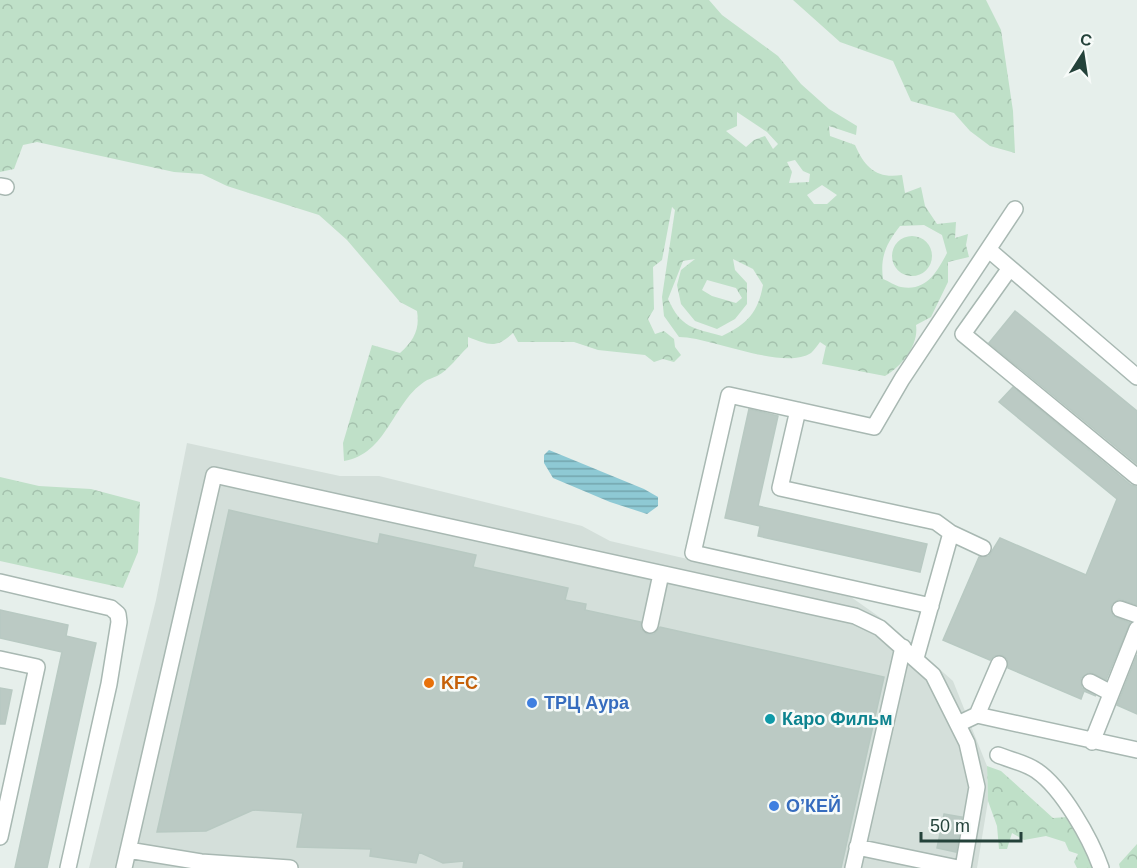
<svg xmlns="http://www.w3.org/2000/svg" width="1137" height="868" font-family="Arial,sans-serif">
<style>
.built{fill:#d4dfda}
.forest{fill:url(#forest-crowns);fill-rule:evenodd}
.water{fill:url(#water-rules)}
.building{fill:#bbcac4;stroke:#b8c9c2;stroke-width:1.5}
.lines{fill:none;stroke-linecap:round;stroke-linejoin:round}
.minor-casing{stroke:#a8b8b2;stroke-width:18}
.minor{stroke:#fff;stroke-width:15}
.food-dot{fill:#e8710a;stroke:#f7fbf9;stroke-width:2}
.shop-dot{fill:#3f7fe0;stroke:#f7fbf9;stroke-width:2}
.culture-dot{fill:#0f9aa8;stroke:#f7fbf9;stroke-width:2}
.labels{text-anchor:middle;stroke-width:5;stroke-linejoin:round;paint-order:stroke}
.food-label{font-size:18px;font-weight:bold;fill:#c56008;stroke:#f7fbf9;text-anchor:start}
.shop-label{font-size:18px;font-weight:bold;fill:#366cbe;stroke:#f7fbf9;text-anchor:start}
.culture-label{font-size:18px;font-weight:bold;fill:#0d838f;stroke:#f7fbf9;text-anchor:start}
</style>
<defs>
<pattern id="forest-crowns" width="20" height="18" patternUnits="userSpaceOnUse" patternTransform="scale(1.5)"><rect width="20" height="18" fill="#bfe0c8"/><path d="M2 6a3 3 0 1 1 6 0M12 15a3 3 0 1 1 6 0" fill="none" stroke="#a4c1ad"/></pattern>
<pattern id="water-rules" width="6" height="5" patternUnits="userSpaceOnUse" patternTransform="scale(1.5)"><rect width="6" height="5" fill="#8ec9d4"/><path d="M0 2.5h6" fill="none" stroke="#74a5ad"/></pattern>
</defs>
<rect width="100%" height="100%" fill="#e6efeb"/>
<!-- built -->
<path class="built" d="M187,443L340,476H379L582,526L610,541L851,597L885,621L953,681L987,766L988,801L977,868H89L156,600Z"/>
<!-- forest -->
<path class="forest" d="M0,0H709L722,15L778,56L801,84L829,109L857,126L856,135L829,126L830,136L855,145C865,168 877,179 902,175L905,193L921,187L925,206L937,224L956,222L955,238L968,234L966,245L969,257L948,262V282L931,317L916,325C919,345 902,366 885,376L822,364L826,346L820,342C818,345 814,350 811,353C783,371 711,337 679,337L664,316L662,297L675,210L672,207L662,260L653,267L654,309L648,319L655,334L664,331L674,339L675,347L681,355L674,362L663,359L654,362L645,355L598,350L574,342H518L513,333C496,349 489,345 468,337V347C458,356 449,370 437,376C433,378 428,379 424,382C392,404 387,454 344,461L343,443L372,345L400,353C414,341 420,329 417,311L400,302L347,240L319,215L227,186L202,174L174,172L37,142L23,145L14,169L0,172ZM737,112L767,132L778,144L773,149L765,136L754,140L746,147L726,131L737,126ZM795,160L803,171L810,174L809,182L789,183L792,172L787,162ZM822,185L837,195L827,204H814L807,195ZM924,225L942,235L947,253C937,272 926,292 901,287C895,286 889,281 883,279C880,257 886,244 900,226ZM695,259L681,270L677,285L681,304L695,321L717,329L735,319L747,304V283L735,270L733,259L753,269L763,285C758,313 747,324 722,336C693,328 681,328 668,299L683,261ZM707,280L736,288L742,298L736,303L712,296L702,290Z
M793,0H986L1001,30L1013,111L1015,153L990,146L970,131L954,113L911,101L893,61L840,42Z
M892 256a20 20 0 1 1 40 0a20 20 0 1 1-40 0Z
M0,477L39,486L91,489L140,502L138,552L123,588L0,561Z
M987,766L1001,771L1053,818L1067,817C1075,836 1088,849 1095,868H1077L1074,862L1078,854L1069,851L1065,842L1046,836L1024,840L1012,833L1007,849H999L997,826L988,801Z
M1137,844V868H1120L1119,864Z"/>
<!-- water -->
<path class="water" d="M549,450L644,489L658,497V506L647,514L610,502L553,478L544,463V455Z"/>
<!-- building -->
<path class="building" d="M1015,311L1137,411V464L989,343Z
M1013,387L1131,485L1137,487V605L1119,599L1111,605L1113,616L1130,623L1106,680L1090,672L1081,678L1082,688L1096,696L1084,691L1081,699L1008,668L1007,659L1002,655L994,656L990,660L943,640L979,557L989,556L1000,538L1086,575L1117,499L999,402Z
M749,409L778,416L758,506L927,544L920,572L758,536L760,526L725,518Z
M229,510L378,544L380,534L476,555L473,567L568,588L565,600L586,604L585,610L641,622V629L647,634H654L660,627L884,677L841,868H463L464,861L443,863L419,852L416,863L370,856L371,849L297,847L303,813L253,810L206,831L157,832Z
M0,610L68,625L66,636L96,643L47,868H15L62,652L0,638Z
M1137,655V714L1117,705Z
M0,688L12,690L5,724H0Z
M944,814L962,817L956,852L937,848Z"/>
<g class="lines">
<defs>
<path id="minor" d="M0,186L6,187
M989,250L1137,377
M1010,268L963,334L1137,477
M798,410L780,488L936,522L951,533L916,658
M951,533L983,548
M0,582L111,608L118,614L119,622L109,684L68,868
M931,606L693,553L729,395L874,427L902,379L1015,209
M1120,609L1137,615
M650,625L661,574
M0,659L37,667L0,837
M1090,682L1111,693
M977,715L999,664
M958,724L977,715L1137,750
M1092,742L1137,629
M998,755C1010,760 1026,763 1037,771C1062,788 1091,839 1101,868
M857,847L958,868
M128,850L201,862L290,868
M124,868L214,475L855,616L880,628L933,675L967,743L977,787L963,868
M853,868L903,647"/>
</defs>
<!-- minor casing -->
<use href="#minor" class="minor-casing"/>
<!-- minor -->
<use href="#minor" class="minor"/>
</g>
<!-- markers -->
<circle class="food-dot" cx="429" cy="683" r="6"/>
<g class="shop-dot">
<circle cx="532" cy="703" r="6"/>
<circle cx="774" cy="806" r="6"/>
</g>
<circle class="culture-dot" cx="770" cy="719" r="6"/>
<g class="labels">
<!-- food labels -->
<g class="food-label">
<text x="441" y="689">KFC</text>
</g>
<!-- shop labels -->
<g class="shop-label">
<text x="544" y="709">ТРЦ Аура</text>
<text x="786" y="812">О’КЕЙ</text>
</g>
<!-- culture labels -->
<g class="culture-label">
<text x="782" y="725">Каро Фильм</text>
</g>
</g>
<!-- north arrow -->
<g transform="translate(1083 54) rotate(12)" stroke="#f7fbf9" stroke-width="4.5" paint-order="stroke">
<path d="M0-4.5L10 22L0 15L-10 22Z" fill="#24423a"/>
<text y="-9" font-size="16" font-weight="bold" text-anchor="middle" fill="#24423a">С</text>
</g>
<!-- scale -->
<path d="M921 832v9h100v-9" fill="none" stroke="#24423a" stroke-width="3"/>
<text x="930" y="832" font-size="18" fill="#24423a" stroke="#f7fbf9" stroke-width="4.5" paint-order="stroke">50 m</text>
</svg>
